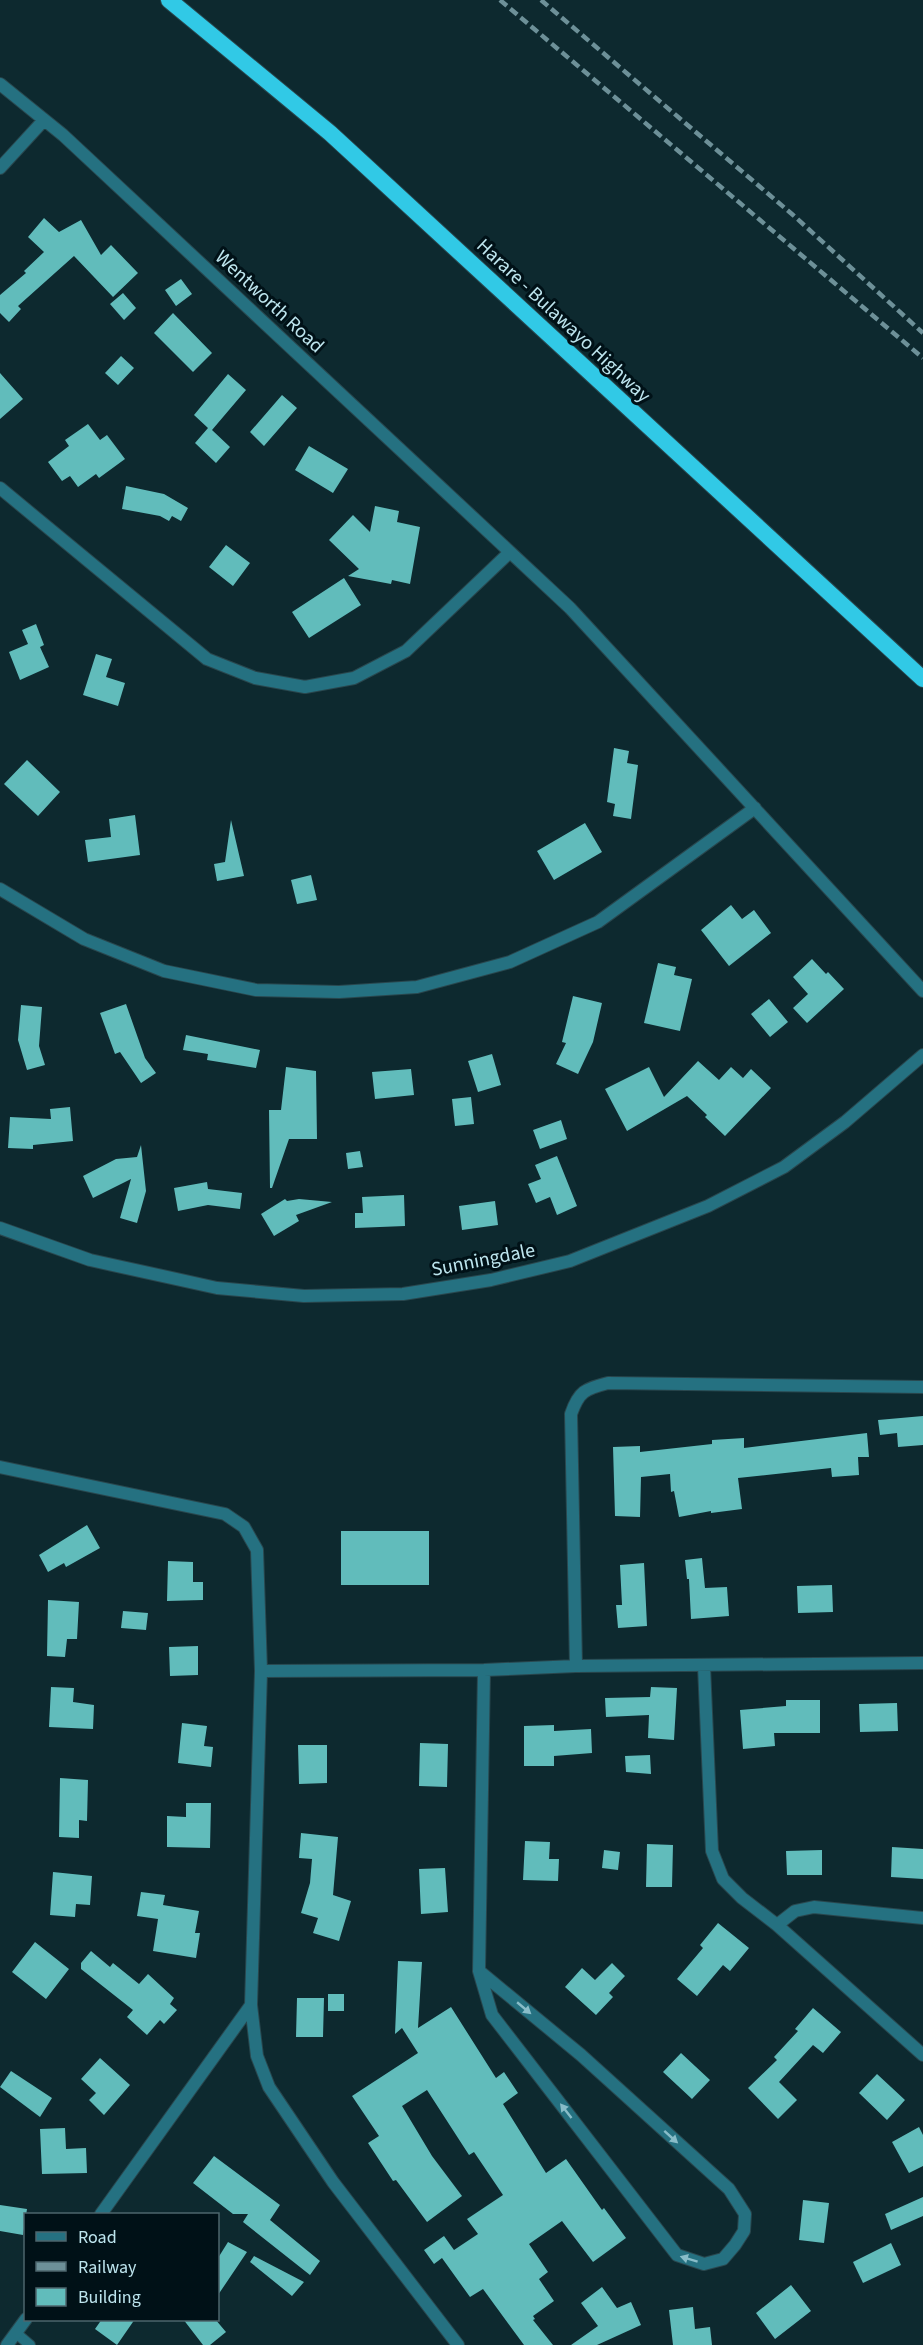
<svg xmlns="http://www.w3.org/2000/svg" width="923" height="2345" font-family="'Source Sans 3',sans-serif">
<style>
.building{fill:#61bcbb}
.lines{fill:none;stroke-linecap:round;stroke-linejoin:round}
.service-casing{stroke:#29474e;stroke-width:12}
.minor-casing{stroke:#29474e;stroke-width:14}
.trunk-casing{stroke:#29474e;stroke-width:18}
.service{stroke:#257181;stroke-width:10}
.minor{stroke:#257181;stroke-width:12}
.trunk{stroke:#31c9e6;stroke-width:16}
.rail{stroke:#6d9098;stroke-width:4.5;stroke-dasharray:9 4.5;stroke-linecap:butt}
.oneway{fill:#88bcc8}
.labels{text-anchor:middle;stroke-width:6;stroke-linejoin:round;paint-order:stroke}
.street-label{font-size:20px;fill:#bde5ee;stroke:#001117}
</style>
<rect width="100%" height="100%" fill="#0d292f"/>
<!-- building -->
<path class="building" d="M44,218L59,232L81,220L101,255L111,245L138,273L113,297L74,256L18,306L21,309L9,322L0,313V295L26,273L24,271L44,252L28,237Z
M181,279L192,294L176,306L165,290Z
M123,293L136,308L124,320L110,304Z
M173,313L212,353L193,372L154,333Z
M121,356L134,368L118,385L105,373Z
M0,373L23,399L0,419Z
M228,374L246,390L212,430L230,447L216,463L195,443L208,428L194,415Z
M282,395L297,408L264,446L250,432Z
M88,424L100,440L107,435L125,459L99,478L96,474L78,487L70,476L62,481L48,462L69,446L65,440Z
M309,446L348,469L333,493L295,470Z
M126,486L164,494L188,508L181,521L172,516L169,521L160,516L122,509Z
M375,506L399,511L397,522L420,527L410,584L392,580L391,584L348,576L359,569L329,540L353,515L370,532Z
M226,545L250,563L233,586L209,567Z
M344,578L361,605L309,638L292,612Z
M36,624L44,645L40,647L49,667L20,680L9,652L28,644L22,630Z
M96,654L112,659L106,677L125,683L118,706L83,695Z
M614,748L629,751L627,763L638,765L631,819L613,816L615,804L607,802Z
M27,760L60,792L38,816L4,784Z
M135,815L140,855L88,862L85,840L111,837L109,819Z
M231,820L244,876L217,881L214,864L225,862Z
M585,823L602,852L554,880L537,851Z
M311,875L317,900L297,904L291,880Z
M731,905L742,919L754,910L771,933L729,966L701,930Z
M812,959L826,974L828,972L844,989L807,1023L793,1008L808,994L793,977Z
M658,963L676,967L674,975L692,979L680,1031L644,1023Z
M573,996L602,1003L593,1042L578,1074L556,1064L566,1043L562,1042Z
M769,999L788,1022L770,1037L751,1014Z
M126,1004L145,1058L156,1073L141,1083L120,1052L115,1054L100,1013Z
M21,1005L42,1007L39,1046L45,1065L27,1070L18,1040Z
M186,1035L260,1050L256,1068L207,1060L208,1054L183,1050Z
M492,1054L501,1085L478,1092L468,1061Z
M698,1061L719,1080L731,1067L743,1078L751,1069L771,1088L725,1136L705,1117L707,1115L687,1096L627,1131L605,1089L649,1067L664,1097Z
M286,1067L316,1071L317,1139H289L272,1188H270L269,1110H281Z
M411,1069L414,1095L375,1099L372,1072Z
M471,1097L474,1124L455,1126L452,1099Z
M70,1107L73,1141L33,1145V1149L8,1148L10,1117L51,1119L50,1109Z
M561,1120L567,1139L540,1149L533,1130Z
M141,1145L146,1191L137,1223L120,1218L131,1179L93,1198L83,1176L116,1159L137,1157Z
M360,1151L363,1167L348,1169L346,1153Z
M557,1156L577,1206L557,1215L550,1197L536,1203L528,1184L541,1179L535,1165Z
M207,1182L208,1189L242,1193L240,1209L208,1205L178,1211L174,1188Z
M404,1195L405,1226L355,1228V1213H363L362,1197Z
M285,1199L287,1201L299,1199L332,1202L296,1215L299,1221L274,1236L261,1214Z
M495,1201L498,1225L462,1230L459,1206Z
M923,1416V1445L898,1447L897,1433L880,1435L878,1420Z
M867,1433L869,1457H858L859,1475L832,1477L831,1468L738,1478L742,1509L711,1513V1511L679,1517L674,1491L671,1492L670,1474L641,1477L640,1517L615,1516L613,1447L640,1446V1452L712,1444V1440L744,1438V1448Z
M87,1525L100,1548L66,1567L64,1563L48,1572L39,1555Z
M341,1531H429V1585H341Z
M702,1558L705,1588L727,1587L729,1616L691,1619L689,1579H687L685,1560Z
M168,1561L193,1562V1582H203V1600L167,1601Z
M644,1563L647,1626L618,1628L616,1605H622L620,1565Z
M832,1585L833,1612L798,1613L797,1586Z
M48,1600L79,1602L77,1639H67L65,1657L47,1656Z
M123,1611L148,1613L146,1630L121,1628Z
M198,1646V1675L170,1676L169,1647Z
M51,1687L74,1688L73,1702L94,1705L93,1729L49,1727Z
M651,1687L677,1688L674,1740L648,1738L649,1715L606,1717L605,1698L650,1697Z
M786,1700H820V1733H774L775,1746L743,1749L740,1710L786,1706Z
M897,1703L898,1731L860,1732L859,1704Z
M182,1723L207,1726L204,1746L213,1747L211,1767L178,1763Z
M554,1725V1731L591,1729L592,1753L554,1756V1766H524V1726Z
M420,1743L448,1744L447,1787L419,1786Z
M298,1745H327V1783L299,1784Z
M650,1755L651,1774L626,1772L625,1756Z
M60,1778L88,1780L87,1821L79,1820V1838L59,1837Z
M186,1803H211L210,1848L167,1847V1816L186,1817Z
M301,1833L338,1837L333,1895L351,1901L339,1941L313,1933L318,1918L301,1913L310,1883L312,1859L299,1858Z
M525,1841L550,1842L549,1859H559L558,1881L523,1880Z
M647,1844L673,1845L672,1887H646Z
M892,1847L923,1849V1879L891,1877Z
M604,1850L620,1852L618,1870L602,1868Z
M822,1850V1875H787L786,1851Z
M445,1868L448,1912L421,1914L419,1869Z
M53,1872L92,1876L90,1905L76,1904L75,1917L50,1915Z
M141,1892L165,1895L163,1905L199,1911L195,1933H200L196,1958L153,1951L158,1919L137,1916Z
M718,1923L749,1948L730,1971L723,1965L697,1996L677,1979L703,1948L700,1945Z
M35,1942L69,1969L46,1999L12,1972Z
M91,1951L110,1967L113,1963L139,1984L148,1974L174,1998L170,2004L177,2010L164,2024L160,2020L147,2035L127,2017L133,2010L81,1969V1963Z
M398,1961L422,1962L418,2028L451,2007L496,2078L504,2072L518,2093L503,2104L546,2173L566,2159L602,2210L604,2208L626,2238L593,2262L562,2221L529,2244L548,2272L539,2279L554,2301L533,2316L535,2319L533,2320L553,2345H524L483,2289L470,2297L442,2258L434,2264L424,2250L444,2236L454,2250L478,2234L467,2219L503,2195L474,2152L469,2155L427,2090L402,2106L432,2156L462,2196L427,2222L396,2180L393,2181L368,2143L379,2136L352,2096L418,2053L402,2028L395,2034Z
M612,1963L625,1976L609,1993L613,1997L596,2015L565,1987L582,1968L595,1980Z
M328,1994H344V2011H328Z
M297,1998H324L323,2037H296Z
M813,2008L841,2032L823,2053L813,2045L779,2082L797,2100L778,2119L748,2088L777,2060L774,2057L798,2031L795,2029Z
M681,2053L710,2080L692,2099L663,2072Z
M100,2058L130,2085L104,2115L89,2100L96,2093L81,2079Z
M11,2071L52,2098L40,2117L0,2087Z
M877,2074L905,2100L887,2120L859,2093Z
M919,2127L923,2135V2166L909,2173L892,2142Z
M65,2128L66,2149L86,2148L87,2173L42,2174L40,2129Z
M214,2156L280,2205L270,2220L320,2261L310,2275L243,2222L248,2214H233L193,2183Z
M923,2197V2216L891,2230L885,2214Z
M803,2200L829,2203L824,2243L799,2240Z
M0,2205L27,2209L23,2235L0,2231Z
M228,2242L247,2252L218,2295V2258Z
M891,2243L901,2265L863,2283L853,2262Z
M254,2256L304,2282L292,2296L250,2262Z
M791,2285L811,2311L775,2339L756,2313Z
M602,2287L617,2308L631,2302L641,2325L597,2345H571L598,2326L581,2303Z
M693,2307L695,2329L710,2327L712,2345H673L669,2310Z
M102,2319H135L117,2345L95,2329Z
M183,2319H215L226,2332L210,2345H203Z"/>
<g class="lines">
<defs>
<path id="service" d="M16,2333L30,2345"/>
<path id="minor" d="M0,84L63,135L570,608L923,991
M0,168L44,120
M0,488L207,659L255,678L305,687L354,678L406,651L510,552
M0,889L84,939L164,971L256,990L339,992L417,987L510,962L598,922L755,808
M0,1228L90,1260L217,1288L304,1296L403,1294L491,1280L570,1261L708,1206L784,1167L845,1122L923,1055
M923,1387L608,1383C585,1389 579,1391 571,1414L576,1666L923,1663
M0,1467L225,1514L244,1527L257,1550L261,1671
M704,1666L712,1851L723,1879L742,1898L777,1925L795,1911L814,1907L923,1918
M777,1925L923,2055
M479,1971L581,2055L729,2189L745,2214L744,2231L735,2245L723,2259L704,2264L677,2255L492,2015L479,1971L484,1670
M101,2214L251,2005
M7,2345L26,2319
M458,2345L333,2182L269,2087L257,2056L251,2005L261,1671L484,1670L576,1666"/>
<path id="trunk" d="M169,0L330,133L923,679"/>
</defs>
<!-- service casing -->
<use href="#service" class="service-casing"/>
<!-- minor casing -->
<use href="#minor" class="minor-casing"/>
<!-- trunk casing -->
<use href="#trunk" class="trunk-casing"/>
<!-- service -->
<use href="#service" class="service"/>
<!-- minor -->
<use href="#minor" class="minor"/>
<!-- trunk -->
<use href="#trunk" class="trunk"/>
<!-- rail -->
<path class="rail" d="M500,0L923,358
M541,0L793,215L923,333"/>
</g>
<!-- one-way arrows -->
<defs><path id="oneway-solid" d="M-6-.8H1V-3.2L6.5 0L1 3.2V.8H-6Z" transform="scale(1.5)"/></defs>
<g class="oneway">
<use href="#oneway-solid" transform="translate(524 2008) rotate(40)"/>
<use href="#oneway-solid" transform="translate(566 2111) rotate(-128)"/>
<use href="#oneway-solid" transform="translate(671 2137) rotate(42)"/>
<use href="#oneway-solid" transform="translate(689 2259) rotate(-163)"/>
</g>
<g class="labels">
<!-- street labels -->
<g class="street-label">
<text transform="translate(270 301) rotate(43)" y="7">Wentworth Road</text>
<text transform="translate(564 320) rotate(43)" y="7">Harare - Bulawayo Highway</text>
<text transform="translate(483 1259) rotate(-11)" y="7">Sunningdale</text>
</g>
</g>
<!-- legend -->
<rect x="24" y="2213" width="195" height="108" fill="#001117" stroke="#4c666d" stroke-width="1.5"/>
<rect x="36" y="2232" width="30" height="9" fill="#257181" stroke="#4c666d" stroke-width="1.5"/>
<text x="78" y="2243" font-size="18" fill="#bde5ee">Road</text>
<rect x="36" y="2262" width="30" height="9" fill="#6d9098" stroke="#4c666d" stroke-width="1.5"/>
<text x="78" y="2273" font-size="18" fill="#bde5ee">Railway</text>
<rect x="36" y="2288" width="30" height="18" fill="#61bcbb" stroke="#4c666d" stroke-width="1.5"/>
<text x="78" y="2303" font-size="18" fill="#bde5ee">Building</text>
</svg>
